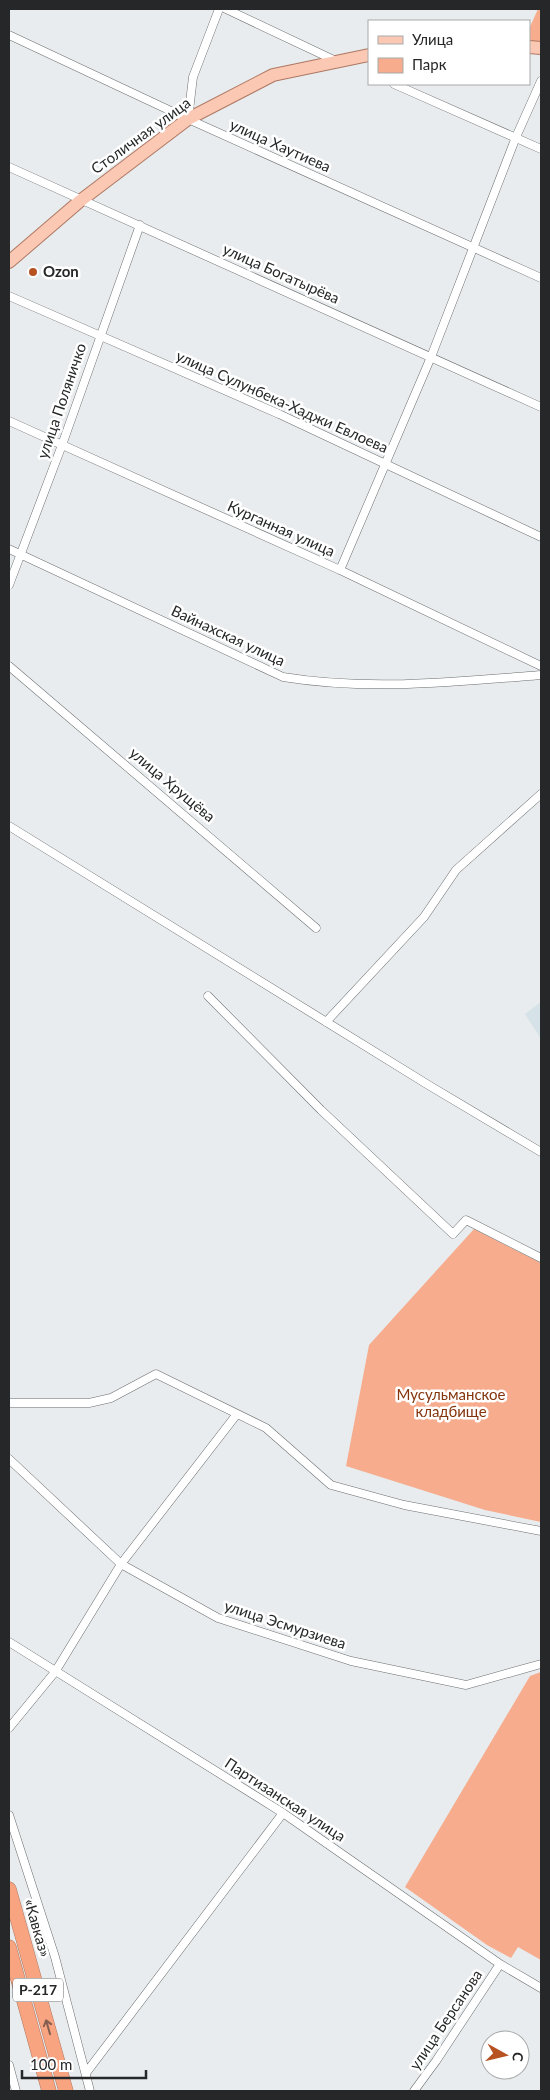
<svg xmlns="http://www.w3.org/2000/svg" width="550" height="2100" font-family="Lato,sans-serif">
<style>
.built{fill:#d5e2e7}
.green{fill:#f6ac8d}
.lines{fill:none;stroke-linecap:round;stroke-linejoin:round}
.street-casing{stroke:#6b6f70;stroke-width:9}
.primary-casing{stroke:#ae7862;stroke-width:14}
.highway-casing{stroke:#ae7862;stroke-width:15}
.street{stroke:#fff;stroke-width:8}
.primary{stroke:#fbc8b3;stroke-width:12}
.highway{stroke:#f8a481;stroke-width:14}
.oneway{stroke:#845f50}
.poi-dot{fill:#b75222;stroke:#fff;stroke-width:2}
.labels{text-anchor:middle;stroke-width:5;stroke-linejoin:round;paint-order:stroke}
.shield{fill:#fff;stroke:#676868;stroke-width:1}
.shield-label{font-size:14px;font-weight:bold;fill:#262728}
.street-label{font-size:15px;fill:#262728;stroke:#fff}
.poi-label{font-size:15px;font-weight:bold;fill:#262728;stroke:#fff;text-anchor:start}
.park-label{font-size:15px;fill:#85350d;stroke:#fff}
</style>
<rect width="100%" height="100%" fill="#e8ecee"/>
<!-- built -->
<path class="built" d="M541,1002V1039L525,1014Z"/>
<!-- green -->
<path class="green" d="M538,9H541V48L529,47V29Z
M474,1229L541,1263V1522L485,1510L346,1466L369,1345Z
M541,1672V1960L518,1947L511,1958L487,1945L405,1887L530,1676Z"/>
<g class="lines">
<defs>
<path id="street" d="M226,9L336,61
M9,35L188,119L541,278
M394,84L541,149
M188,119L193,77L219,9
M9,167L541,407
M9,296L279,414L541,537
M9,421L340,570L541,666
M9,549L283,677C368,691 456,682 541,675
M340,570L431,357L516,137L541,81
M9,585L62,445L140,225
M9,666L316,928
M9,826L430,1086L541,1152
M208,996L321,1110L453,1234L466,1220L541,1258
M326,1022L424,917L456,870L541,794
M9,1403H89L111,1398L156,1374L266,1428L331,1485L404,1505L541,1531
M9,1459L121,1564L218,1618L351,1661L466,1685L541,1664
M9,1642L283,1813L500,1964L541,1988
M9,1728L55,1672L121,1564L237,1414
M9,1815L55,1957L90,2091
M9,2065L16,2091
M86,2073L283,1813
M414,2091L436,2061L500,1964"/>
<path id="primary" d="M529,47L541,48
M9,262L80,201L188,119L273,75L369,55"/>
<path id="highway" d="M9,1889L66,2091
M9,1947L49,2091"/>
</defs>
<!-- street casing -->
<use href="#street" class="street-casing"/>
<!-- primary casing -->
<use href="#primary" class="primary-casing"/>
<!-- highway casing -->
<use href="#highway" class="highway-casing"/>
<!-- street -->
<use href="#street" class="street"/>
<!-- primary -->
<use href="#primary" class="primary"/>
<!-- highway -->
<use href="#highway" class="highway"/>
</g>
<!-- one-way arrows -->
<defs><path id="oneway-shaft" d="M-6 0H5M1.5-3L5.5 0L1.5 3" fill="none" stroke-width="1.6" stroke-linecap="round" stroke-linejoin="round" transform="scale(1.25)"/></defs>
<use class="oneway" href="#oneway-shaft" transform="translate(48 2027) rotate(-106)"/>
<!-- markers -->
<circle class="poi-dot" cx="33" cy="272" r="5"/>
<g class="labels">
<!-- shield labels -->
<rect class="shield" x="13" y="1978.5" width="50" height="23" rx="4"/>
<g class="shield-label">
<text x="38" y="1995">Р-217</text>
</g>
<!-- street labels -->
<g class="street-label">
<text transform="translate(141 136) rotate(-36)" y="5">Столичная улица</text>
<text transform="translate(280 146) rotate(24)" y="5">улица Хаутиева</text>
<text transform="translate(281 274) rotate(24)" y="5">улица Богатырёва</text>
<text transform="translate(62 401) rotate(-71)" y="5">улица Поляничко</text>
<text transform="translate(282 402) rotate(24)" y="5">улица Сулунбека-Хаджи Евлоева</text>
<text transform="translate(281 529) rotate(24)" y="5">Курганная улица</text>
<text transform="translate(228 636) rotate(25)" y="5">Вайнахская улица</text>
<text transform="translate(172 785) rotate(40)" y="5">улица Хрущёва</text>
<text transform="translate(285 1625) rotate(18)" y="5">улица Эсмурзиева</text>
<text transform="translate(285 1800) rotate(33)" y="5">Партизанская улица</text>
<text transform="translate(37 1928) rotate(74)" y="5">«Кавказ»</text>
<text transform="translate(446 2020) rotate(-56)" y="5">улица Берсанова</text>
</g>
<!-- poi labels -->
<g class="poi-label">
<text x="43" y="277">Ozon</text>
</g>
<!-- park labels -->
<g class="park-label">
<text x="451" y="1400">Мусульманское<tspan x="451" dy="17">кладбище</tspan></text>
</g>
</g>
<!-- border -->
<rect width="550" height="2100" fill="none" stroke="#262728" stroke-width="20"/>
<!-- legend -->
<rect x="368" y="20" width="162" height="65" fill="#ffffff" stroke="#a8a9a9"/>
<rect x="378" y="36" width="25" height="8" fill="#fbc8b3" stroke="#a8a9a9"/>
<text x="412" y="45" font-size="15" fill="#262728">Улица</text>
<rect x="378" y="58" width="25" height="15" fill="#f6ac8d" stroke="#a8a9a9"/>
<text x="412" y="70" font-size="15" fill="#262728">Парк</text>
<!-- north arrow -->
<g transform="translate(505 2055) rotate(98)"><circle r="24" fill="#ffffff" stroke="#a8a9a9"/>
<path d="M0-4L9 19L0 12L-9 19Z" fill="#b75222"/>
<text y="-8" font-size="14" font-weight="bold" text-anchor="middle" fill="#262728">С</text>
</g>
<!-- scale -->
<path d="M22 2070v8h124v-8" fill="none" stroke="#262728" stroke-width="2.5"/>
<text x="30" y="2070" font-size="15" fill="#262728" stroke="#ffffff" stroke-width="4" paint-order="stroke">100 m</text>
</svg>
